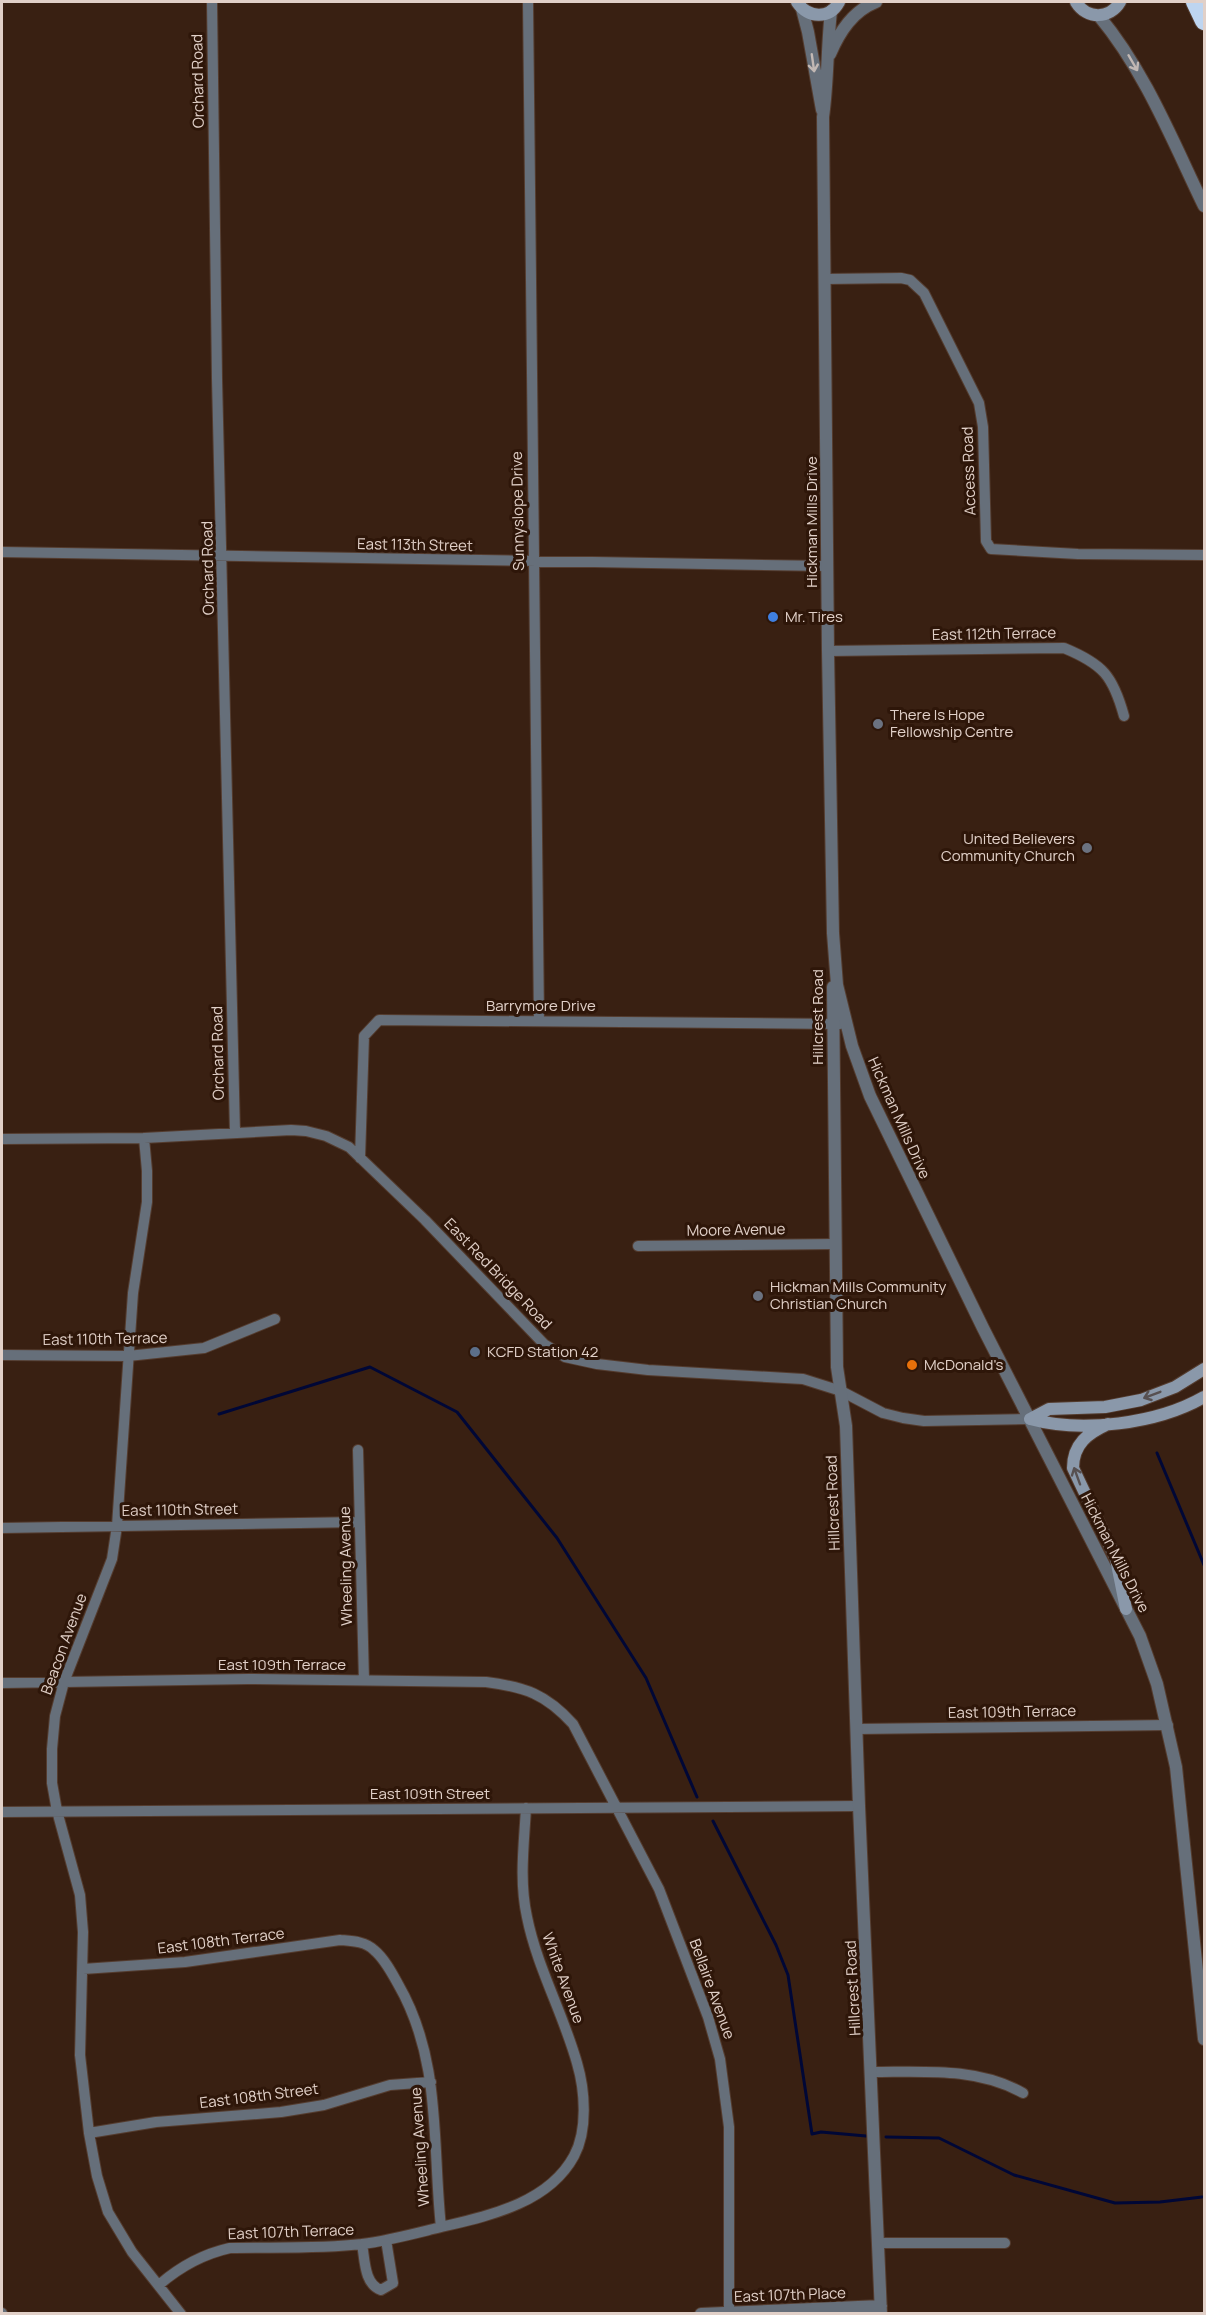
<svg xmlns="http://www.w3.org/2000/svg" width="1206" height="2315" font-family="Manrope,sans-serif">
<style>
.lines{fill:none;stroke-linecap:round;stroke-linejoin:round}
.stream{stroke:#000736;stroke-width:3}
.minor-casing{stroke:#543c2f;stroke-width:12}
.tertiary-casing{stroke:#543c2f;stroke-width:14}
.secondary-casing{stroke:#543c2f;stroke-width:14}
.motorway-casing{stroke:#543c2f;stroke-width:20}
.minor{stroke:#666f7a;stroke-width:10}
.tertiary{stroke:#666f7a;stroke-width:12}
.secondary{stroke:#8a98aa;stroke-width:12}
.motorway{stroke:#bed5f0;stroke-width:18}
.oneway{stroke:#c2b8b4}
.oneway2{stroke:#575051}
.shop-dot{fill:#3f7fe0;stroke:#2e1609;stroke-width:2}
.worship-dot{fill:#6b7280;stroke:#2e1609;stroke-width:2}
.service-dot{fill:#5c6f8a;stroke:#2e1609;stroke-width:2}
.food-dot{fill:#e8710a;stroke:#2e1609;stroke-width:2}
.labels{text-anchor:middle;stroke-width:6;stroke-linejoin:round;paint-order:stroke}
.street-label{font-size:15px;fill:#e1d0c8;stroke:#2e1609}
.poi-label{font-size:15px;fill:#e1d0c8;stroke:#2e1609;text-anchor:start}
</style>
<rect width="100%" height="100%" fill="#392012"/>
<g class="lines">
<!-- stream -->
<path class="stream" d="M219,1414L370,1367L457,1412L557,1538L646,1678L697,1797
M1157,1453L1204,1565
M713,1821L776,1945L788,1975L812,2134L821,2132L866,2136
M886,2137L939,2138L1014,2175L1115,2203L1160,2202L1202,2197"/>
<defs>
<path id="minor" d="M212,2L217,379L235,1133
M528,2L539,1021
M825,279L901,278L910,280L924,293L979,403L983,427L986,541L991,549L1078,554L1204,555
M2,552L827,566
M828,651L1064,648C1103,664 1113,676 1124,716
M144,1138L147,1171V1202L133,1293L117,1526L112,1559L64,1682L55,1716L52,1749V1783L57,1811L80,1895L83,1932L80,2055L89,2133L97,2176L108,2212L132,2252L181,2314
M2,1139L144,1138L291,1130L306,1131L326,1136L349,1147L425,1220L544,1344L565,1357L597,1364L648,1370L803,1379L841,1391L883,1413L903,1418L924,1421L1030,1419
M360,1158L364,1036L379,1020L840,1024
M638,1246L836,1244
M2,1355L128,1356L204,1348L275,1319
M358,1450L364,1680
M2,1528L360,1522
M2,1683L248,1679L486,1682C525,1687 546,1694 573,1724L659,1889L708,2017L720,2059L729,2127V2312
M856,1729L1168,1725
M2,1812L859,1806
M83,1969L185,1962L340,1940C351,1941 365,1941 374,1950C384,1958 392,1973 398,1984C442,2060 432,2143 441,2227
M872,2072C923,2072 977,2067 1023,2093
M89,2133L156,2122L281,2112L324,2105L390,2085L431,2082
M878,2243H1005
M362,2244C365,2260 364,2284 381,2290L393,2283L386,2240
M160,2284C181,2266 203,2254 230,2248C274,2247 319,2249 362,2244C386,2241 409,2235 433,2229C482,2217 547,2206 574,2156C588,2130 585,2090 577,2063C563,2013 537,1967 527,1917C519,1881 524,1844 526,1808
M2,2313V2314"/>
<path id="tertiary" d="M802,9L808,32L822,110
M831,11C827,47 828,82 823,117L828,651L833,933L837,985L852,1046L870,1096L983,1328L1140,1636L1157,1684L1176,1767L1204,2039
M1099,16C1145,71 1173,142 1204,206
M830,54C840,31 853,11 876,2
M833,987L837,1367L846,1426L859,1806L881,2314
M701,2314L881,2306"/>
<path id="secondary" d="M797,2C808,18 829,20 839,2
M1076,2C1087,20 1110,19 1120,2
M1030,1419L1049,1409L1105,1407L1141,1400L1175,1387L1204,1369
M1030,1419C1082,1433 1157,1424 1204,1397
M1108,1424C1088,1433 1073,1444 1073,1468L1116,1559L1126,1609"/>
<path id="motorway" d="M1195,2L1204,21"/>
</defs>
<!-- minor casing -->
<use href="#minor" class="minor-casing"/>
<!-- tertiary casing -->
<use href="#tertiary" class="tertiary-casing"/>
<!-- secondary casing -->
<use href="#secondary" class="secondary-casing"/>
<!-- motorway casing -->
<use href="#motorway" class="motorway-casing"/>
<!-- minor -->
<use href="#minor" class="minor"/>
<!-- tertiary -->
<use href="#tertiary" class="tertiary"/>
<!-- secondary -->
<use href="#secondary" class="secondary"/>
<!-- motorway -->
<use href="#motorway" class="motorway"/>
</g>
<!-- one-way arrows -->
<defs><path id="oneway-shaft" d="M-6 0H5M1.5-3L5.5 0L1.5 3" fill="none" stroke-width="1.6" stroke-linecap="round" stroke-linejoin="round" transform="scale(1.5)"/></defs>
<g class="oneway">
<use href="#oneway-shaft" transform="translate(813 63) rotate(82)"/>
<use href="#oneway-shaft" transform="translate(1133 63) rotate(60)"/>
</g>
<g class="oneway2">
<use href="#oneway-shaft" transform="translate(1152 1395) rotate(159)"/>
<use href="#oneway-shaft" transform="translate(1077 1476) rotate(-110)"/>
</g>
<!-- markers -->
<circle class="shop-dot" cx="773" cy="617" r="6"/>
<g class="worship-dot">
<circle cx="878" cy="724" r="6"/>
<circle cx="1087" cy="848" r="6"/>
<circle cx="758" cy="1296" r="6"/>
</g>
<circle class="service-dot" cx="475" cy="1352" r="6"/>
<circle class="food-dot" cx="912" cy="1365" r="6"/>
<g class="labels">
<!-- street labels -->
<g class="street-label">
<text transform="translate(198 81) rotate(-91)" y="5">Orchard Road</text>
<text transform="translate(969 471) rotate(-92)" y="5">Access Road</text>
<text transform="translate(518 511) rotate(-91)" y="5">Sunnyslope Drive</text>
<text transform="translate(812 522) rotate(-90)" y="5">Hickman Mills Drive</text>
<text transform="translate(415 545) rotate(1)" y="5">East 113th Street</text>
<text transform="translate(208 568) rotate(-91)" y="5">Orchard Road</text>
<text transform="translate(994 634) rotate(-1)" y="5">East 112th Terrace</text>
<text x="541" y="1011">Barrymore Drive</text>
<text transform="translate(818 1017) rotate(-90)" y="5">Hillcrest Road</text>
<text transform="translate(218 1053) rotate(-91)" y="5">Orchard Road</text>
<text transform="translate(899 1118) rotate(66)" y="5">Hickman Mills Drive</text>
<text transform="translate(736 1230) rotate(-1)" y="5">Moore Avenue</text>
<text transform="translate(498 1274) rotate(46)" y="5">East Red Bridge Road</text>
<text transform="translate(105 1339) rotate(-1)" y="5">East 110th Terrace</text>
<text transform="translate(833 1503) rotate(-92)" y="5">Hillcrest Road</text>
<text transform="translate(180 1510) rotate(-1)" y="5">East 110th Street</text>
<text transform="translate(1115 1553) rotate(63)" y="5">Hickman Mills Drive</text>
<text transform="translate(346 1566) rotate(-91)" y="5">Wheeling Avenue</text>
<text transform="translate(64 1644) rotate(-70)" y="5">Beacon Avenue</text>
<text x="282" y="1670">East 109th Terrace</text>
<text transform="translate(1012 1712) rotate(-1)" y="5">East 109th Terrace</text>
<text x="430" y="1799">East 109th Street</text>
<text transform="translate(221 1941) rotate(-7)" y="5">East 108th Terrace</text>
<text transform="translate(563 1978) rotate(70)" y="5">White Avenue</text>
<text transform="translate(853 1988) rotate(-93)" y="5">Hillcrest Road</text>
<text transform="translate(712 1989) rotate(70)" y="5">Bellaire Avenue</text>
<text transform="translate(259 2096) rotate(-7)" y="5">East 108th Street</text>
<text transform="translate(420 2147) rotate(-94)" y="5">Wheeling Avenue</text>
<text transform="translate(291 2232) rotate(-2)" y="5">East 107th Terrace</text>
<text transform="translate(790 2295) rotate(-2)" y="5">East 107th Place</text>
</g>
<!-- poi labels -->
<g class="poi-label">
<text x="785" y="622">Mr. Tires</text>
<text x="890" y="720">There Is Hope<tspan x="890" dy="17">Fellowship Centre</tspan></text>
<text x="1075" y="844" text-anchor="end">United Believers<tspan x="1075" dy="17">Community Church</tspan></text>
<text x="770" y="1292">Hickman Mills Community<tspan x="770" dy="17">Christian Church</tspan></text>
<text x="487" y="1357">KCFD Station 42</text>
<text x="924" y="1370">McDonald's</text>
</g>
</g>
<!-- border -->
<rect width="1206" height="2315" fill="none" stroke="#e1d0c8" stroke-width="6"/>
</svg>
